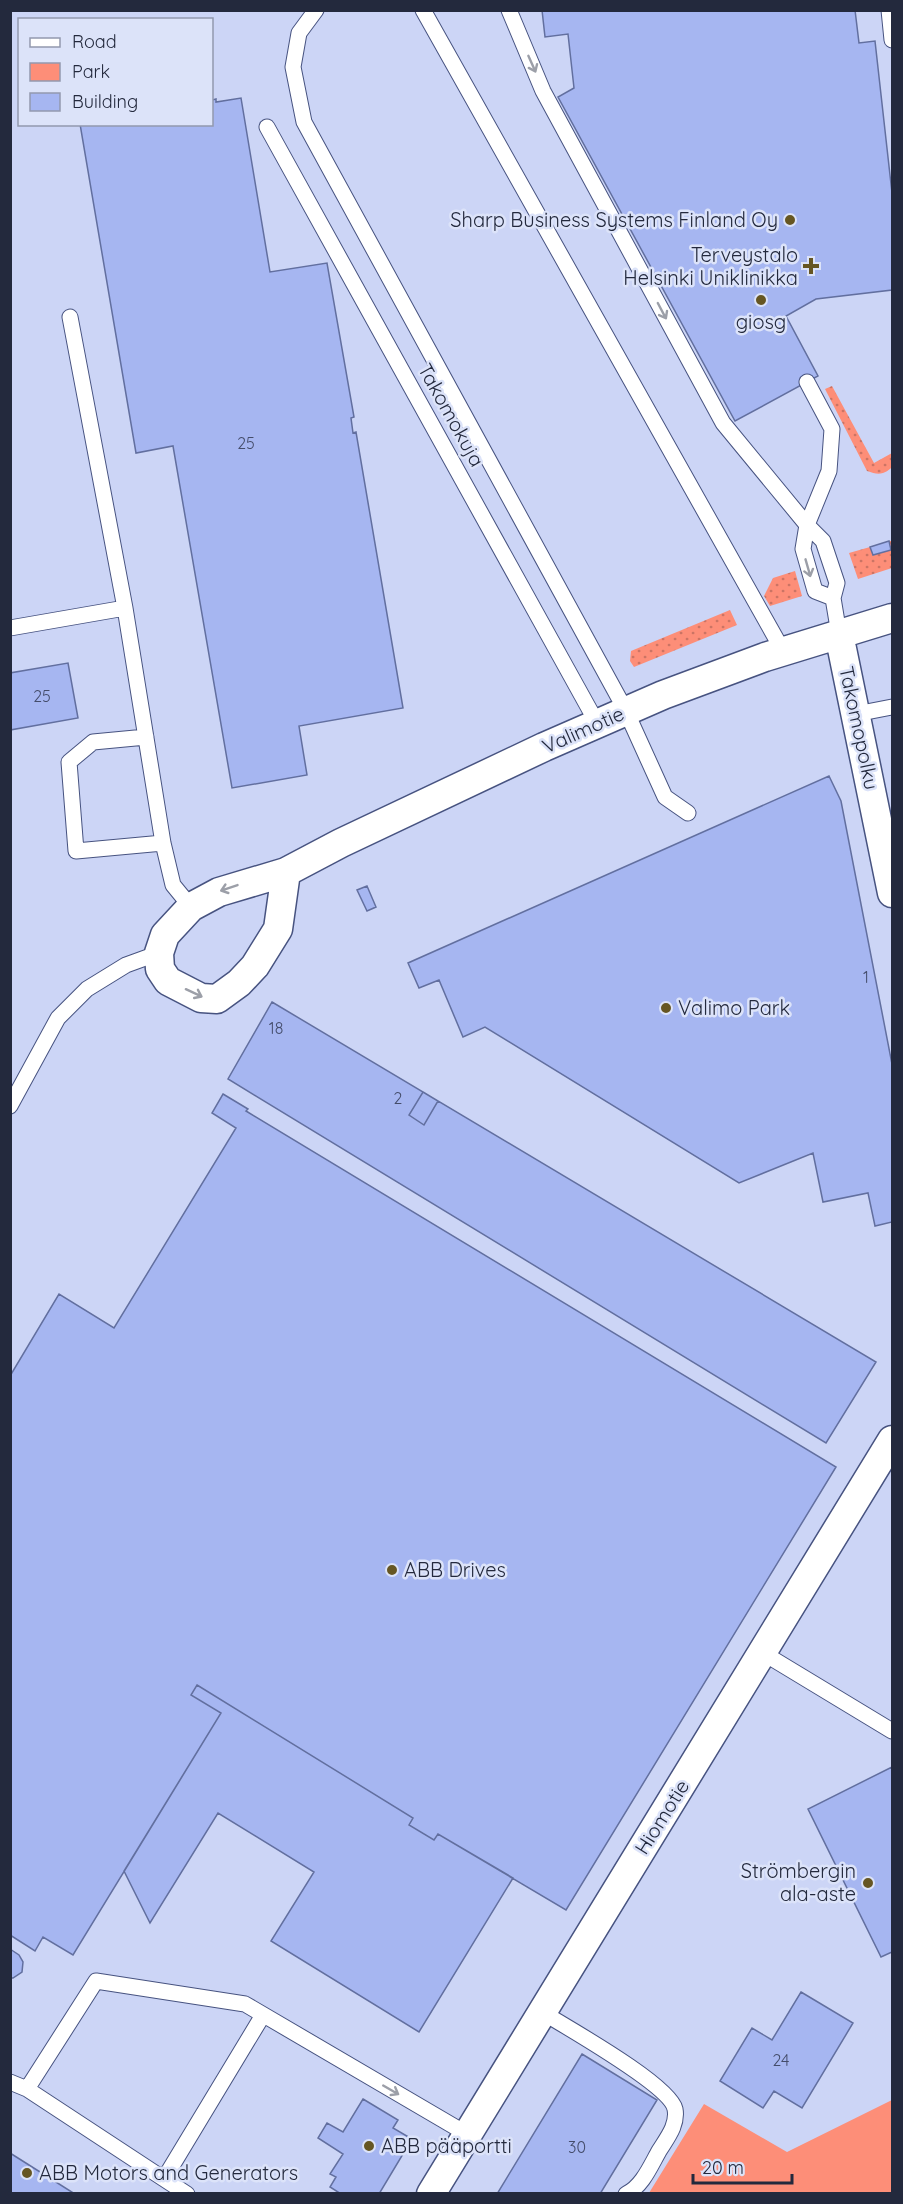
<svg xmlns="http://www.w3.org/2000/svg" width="903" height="2204" font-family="Quicksand,sans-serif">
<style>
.grass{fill:url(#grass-dots)}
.park{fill:#fd8e78}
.building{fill:#a6b6f1;stroke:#626f9f;stroke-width:1.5}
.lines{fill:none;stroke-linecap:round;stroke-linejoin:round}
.service-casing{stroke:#475380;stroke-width:17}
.minor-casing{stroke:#475380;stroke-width:31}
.service{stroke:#fff;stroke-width:15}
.minor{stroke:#fff;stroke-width:28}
.oneway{stroke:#9c9fa8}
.poi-dot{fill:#665623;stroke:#dce3f9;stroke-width:2}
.labels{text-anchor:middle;stroke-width:5;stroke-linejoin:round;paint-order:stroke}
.number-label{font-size:16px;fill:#444c6a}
.poi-label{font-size:20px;fill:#23293d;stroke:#dce3f9;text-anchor:start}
.street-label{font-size:20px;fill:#23293d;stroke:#dce3f9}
</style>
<defs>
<pattern id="grass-dots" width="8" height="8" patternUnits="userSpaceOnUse" patternTransform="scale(1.5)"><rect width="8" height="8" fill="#fd8e78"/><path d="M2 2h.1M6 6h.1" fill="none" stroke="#cc7464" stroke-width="1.8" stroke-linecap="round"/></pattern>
</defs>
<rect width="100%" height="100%" fill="#ccd5f6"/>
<!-- grass -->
<path class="grass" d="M832,386L874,463L892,453V467C884,475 878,475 867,471L825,389Z
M889,541H892V568L858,579L849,553L870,547L873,555L891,550Z
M795,571L802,596L770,606L764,596L773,578Z
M730,610L737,625L634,667L630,661L631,651Z"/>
<!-- park -->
<path class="park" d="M892,2100V2193H649L704,2104L787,2152Z"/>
<!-- building -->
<path class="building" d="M542,10H855L859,43L875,41L892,193V290L816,299L786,316L818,376L735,421L558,97L574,88L568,34L545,37Z
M241,98L270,272L327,263L354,417L351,418L353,433L356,432L403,708L299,726L307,775L232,788L173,446L136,453L80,124H212V100L216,99V102Z
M889,541L891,550L873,555L870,547Z
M68,663L78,718L10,730V673Z
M829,776L841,801L892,1064V1222L875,1226L868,1193L823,1202L813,1153L739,1183L485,1027L463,1037L439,980L419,988L408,963Z
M367,886L376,907L367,911L357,890Z
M272,1002L876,1362L826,1443L228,1079Z
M423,1092L438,1101L424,1125L409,1115Z
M223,1094L248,1109L246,1111L836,1467L566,1910L438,1834L434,1840L409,1825L413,1818L197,1685L191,1695L221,1713L73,1955L43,1937L35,1951L10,1935V1376L59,1294L114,1328L236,1128L212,1113Z
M197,1685L413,1818L409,1825L434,1840L438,1834L513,1878L419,2032L271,1941L314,1872L218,1813L150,1923L124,1871L221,1713L191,1695Z
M892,1767V1952L881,1957L808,1809Z
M10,1949L19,1955L23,1962L22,1972L13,1978H10Z
M801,1992L853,2023L802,2108L774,2091L763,2108L720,2081L752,2028L772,2040Z
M582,2054L657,2100L600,2194H497Z
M363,2099L398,2120L393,2128L412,2139L379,2194H341L330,2187L336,2177L330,2174L343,2154L318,2138L327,2123L343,2132Z
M10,2153L75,2194H10Z"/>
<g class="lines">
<defs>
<path id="service" d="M316,10L299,33L293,67L304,122L626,711L665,797L688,813
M423,10L783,651
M509,10L543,91L723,423L807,525L823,541L837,583L833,598L839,634
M889,10L892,40
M267,127L597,723
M70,317L125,608
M807,382L832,429L829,471L807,525L803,549L815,591L833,598
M10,628L125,608L163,843L173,885L191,907
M856,714L892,707
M146,737L93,742L69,762L76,851L163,843
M10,1106L58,1018L87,989L126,965L159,953
M763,1653L892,1731
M542,2012C566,2027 670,2085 675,2109C678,2125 667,2138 659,2151C651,2165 642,2187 626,2194
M10,2082L27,2089L96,1981L245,2004L467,2134
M27,2089L164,2179L263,2015
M164,2179L187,2194"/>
<path id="minor" d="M839,634L892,893
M286,872L278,929L255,966L239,983L217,999L201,998L168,981L160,969L159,953L165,935L191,907L219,892L286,872L341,843L544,747L663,695L765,657L892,618
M431,2194L892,1440"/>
</defs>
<!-- service casing -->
<use href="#service" class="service-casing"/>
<!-- minor casing -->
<use href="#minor" class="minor-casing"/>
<!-- service -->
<use href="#service" class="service"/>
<!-- minor -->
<use href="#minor" class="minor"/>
</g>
<!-- one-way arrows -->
<defs><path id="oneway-shaft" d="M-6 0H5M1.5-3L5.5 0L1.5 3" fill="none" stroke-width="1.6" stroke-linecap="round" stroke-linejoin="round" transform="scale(1.5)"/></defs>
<g class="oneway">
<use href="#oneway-shaft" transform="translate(532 64) rotate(66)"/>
<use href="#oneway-shaft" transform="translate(662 311) rotate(62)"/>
<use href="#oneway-shaft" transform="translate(808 568) rotate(74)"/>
<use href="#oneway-shaft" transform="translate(229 888) rotate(161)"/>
<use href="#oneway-shaft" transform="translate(194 993) rotate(25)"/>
<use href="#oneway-shaft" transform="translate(391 2090) rotate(30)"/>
</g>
<!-- markers -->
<g class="poi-dot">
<circle cx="790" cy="220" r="6"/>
<path d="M808 257h6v6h6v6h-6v6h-6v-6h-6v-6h6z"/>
<circle cx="761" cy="300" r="6"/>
<circle cx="666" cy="1008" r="6"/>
<circle cx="392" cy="1570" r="6"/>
<circle cx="868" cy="1883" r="6"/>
<circle cx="369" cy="2146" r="6"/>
<circle cx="27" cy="2173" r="6"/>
</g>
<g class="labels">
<!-- number labels -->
<g class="number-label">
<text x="246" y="449">25</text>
<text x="42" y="702">25</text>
<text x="866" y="983">1</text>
<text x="276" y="1034">18</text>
<text x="398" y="1104">2</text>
<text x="781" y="2066">24</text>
<text x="577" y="2153">30</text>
</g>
<!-- poi labels -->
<g class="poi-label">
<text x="778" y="227" text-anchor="end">Sharp Business Systems Finland Oy</text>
<text x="798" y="262" text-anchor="end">Terveystalo<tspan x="798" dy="23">Helsinki Uniklinikka</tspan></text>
<text x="761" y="329" text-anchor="middle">giosg</text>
<text x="678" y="1015">Valimo Park</text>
<text x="404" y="1577">ABB Drives</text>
<text x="856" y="1878" text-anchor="end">Strömbergin<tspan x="856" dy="23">ala-aste</tspan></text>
<text x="381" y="2153">ABB pääportti</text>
<text x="39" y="2180">ABB Motors and Generators</text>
</g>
<!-- street labels -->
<g class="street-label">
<text transform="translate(451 415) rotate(61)" y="7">Takomokuja</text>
<text transform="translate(859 728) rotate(78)" y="7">Takomopolku</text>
<text transform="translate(583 730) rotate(-24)" y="7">Valimotie</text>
<text transform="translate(662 1817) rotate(-58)" y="7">Hiomotie</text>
</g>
</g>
<!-- border -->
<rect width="903" height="2204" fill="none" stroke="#23293d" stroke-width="24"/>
<!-- legend -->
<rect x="18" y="18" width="195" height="108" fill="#dce3f9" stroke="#9299ae" stroke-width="1.5"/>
<rect x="30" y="38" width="30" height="9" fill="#ffffff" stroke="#9299ae" stroke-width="1.5"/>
<text x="72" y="48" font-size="18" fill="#23293d">Road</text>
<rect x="30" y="63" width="30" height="18" fill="#fd8e78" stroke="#9299ae" stroke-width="1.5"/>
<text x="72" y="78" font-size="18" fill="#23293d">Park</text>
<rect x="30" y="93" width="30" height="18" fill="#a6b6f1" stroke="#9299ae" stroke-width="1.5"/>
<text x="72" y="108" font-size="18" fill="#23293d">Building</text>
<!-- scale -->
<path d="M693 2174v9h99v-9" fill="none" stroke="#23293d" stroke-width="3"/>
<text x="702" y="2174" font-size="18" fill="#23293d" stroke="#dce3f9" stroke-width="4.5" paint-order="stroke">20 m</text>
</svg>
